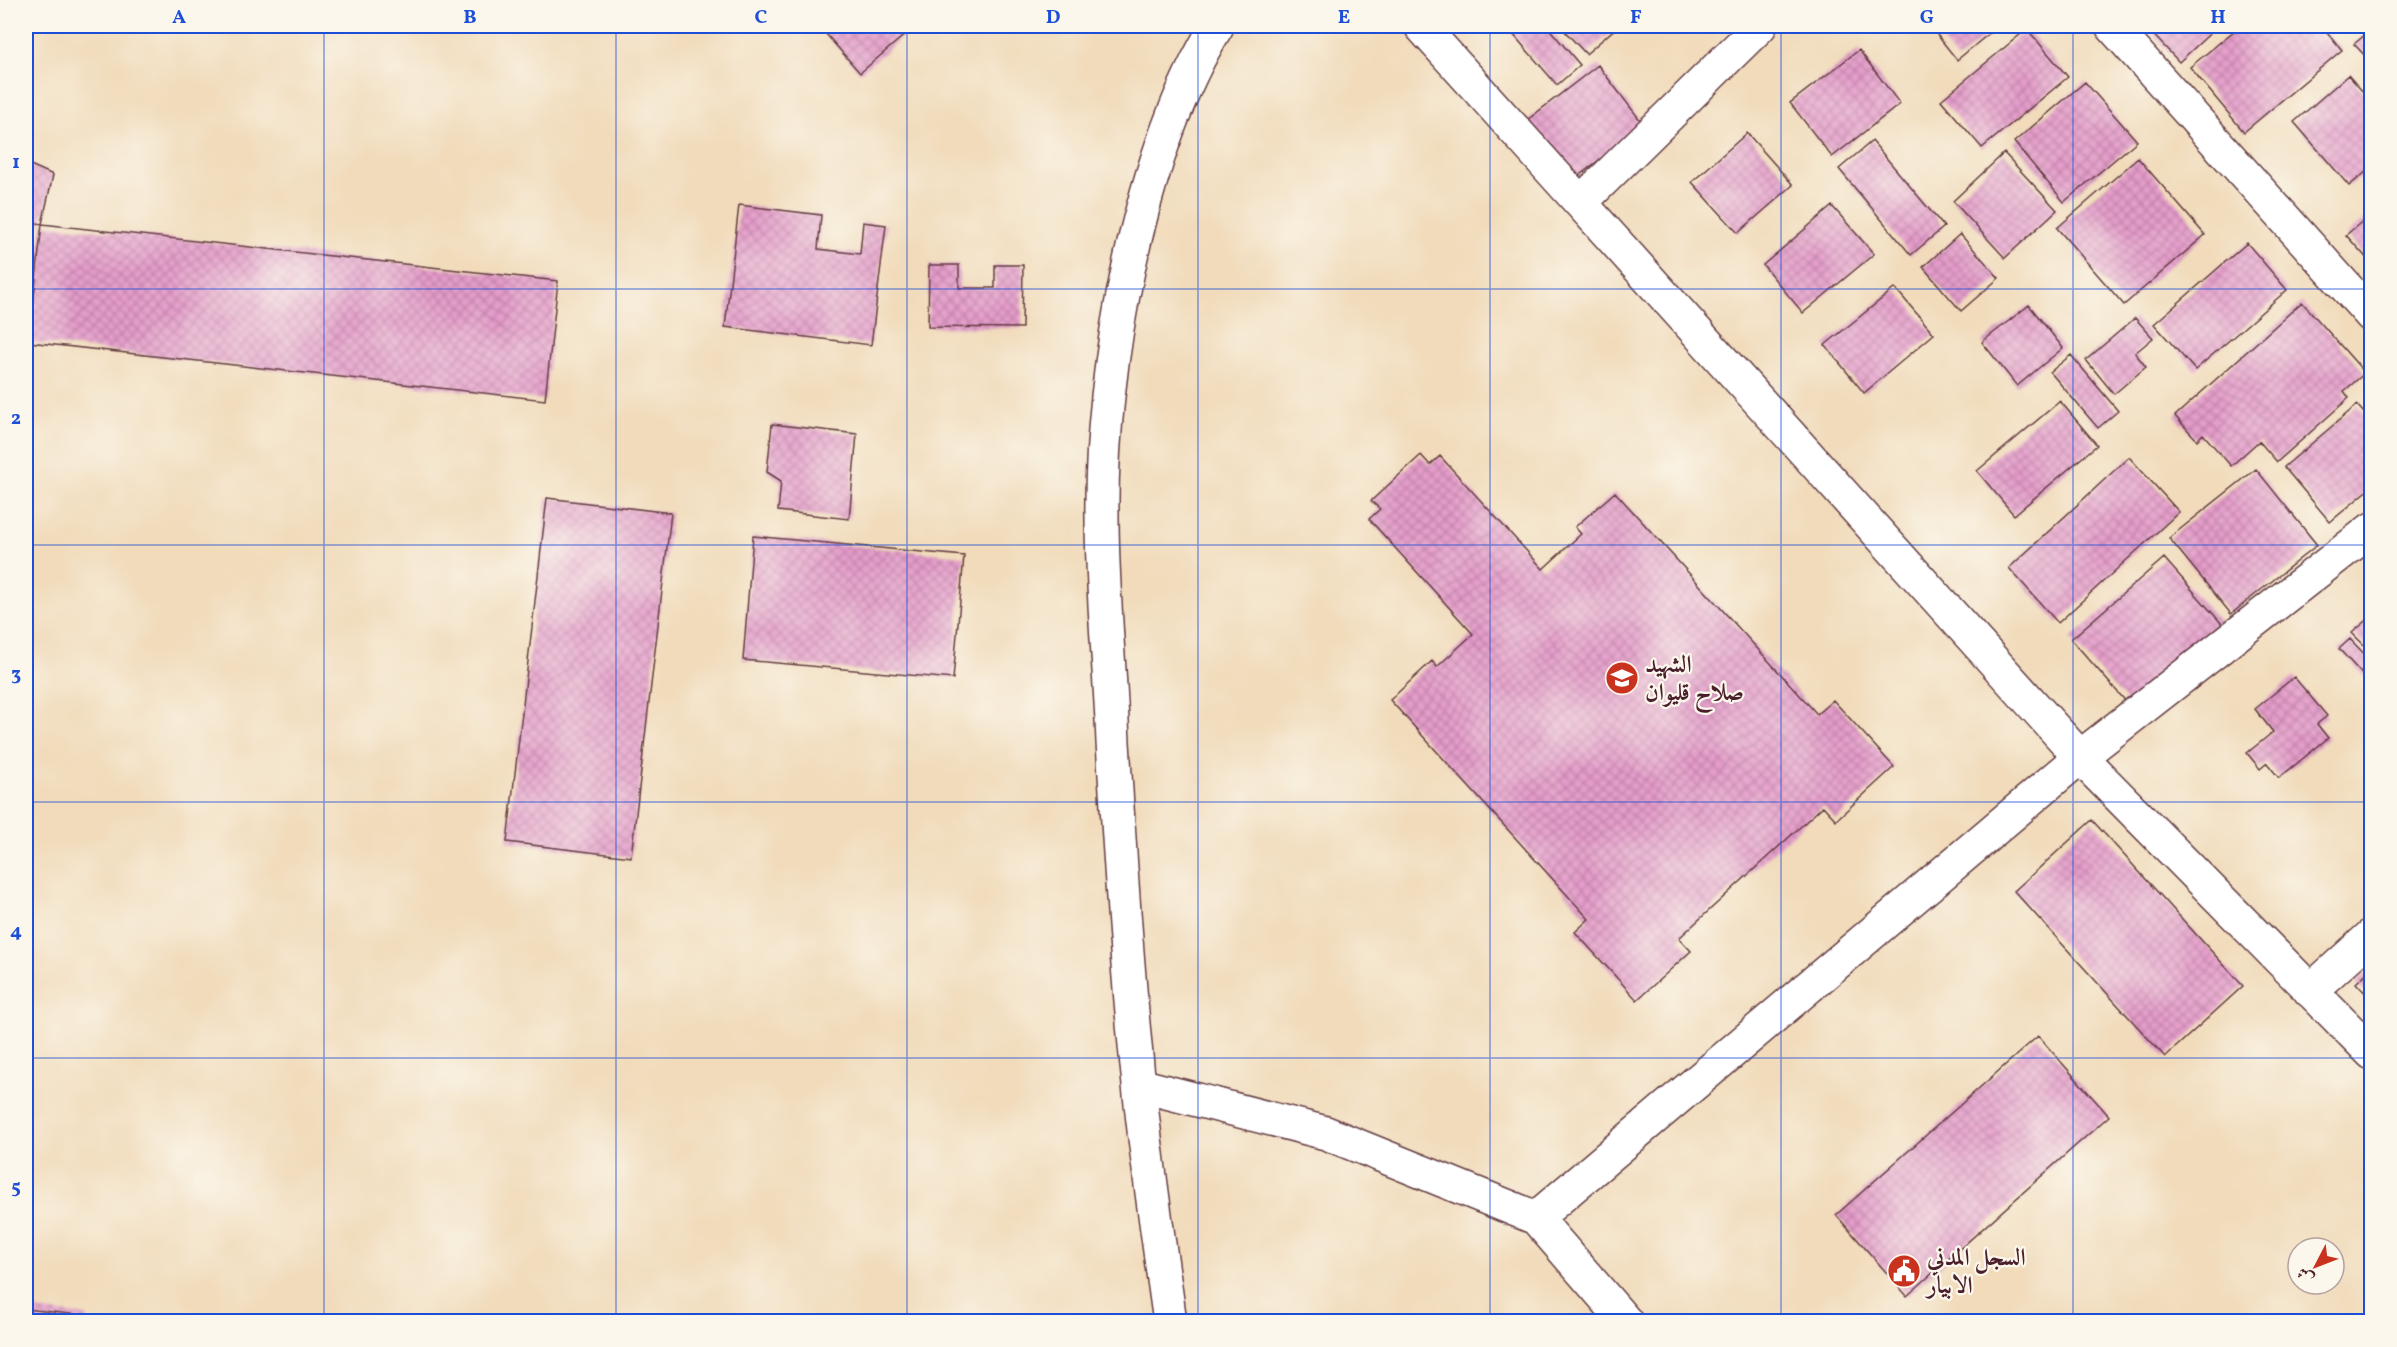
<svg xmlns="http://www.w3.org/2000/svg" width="2397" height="1347" font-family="Vollkorn,Amiri,serif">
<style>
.building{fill:url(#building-cross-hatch)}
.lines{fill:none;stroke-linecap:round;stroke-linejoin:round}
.minor-casing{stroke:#633b41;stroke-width:36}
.minor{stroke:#fff;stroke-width:33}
.grid{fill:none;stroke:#1d4ed8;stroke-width:1.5;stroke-opacity:0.55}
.labels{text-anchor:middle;stroke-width:4.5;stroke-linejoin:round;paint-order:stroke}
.poi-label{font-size:24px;font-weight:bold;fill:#4a1f2b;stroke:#fbf7ec;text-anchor:start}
.neatline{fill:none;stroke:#1d4ed8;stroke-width:2}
.grid-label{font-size:20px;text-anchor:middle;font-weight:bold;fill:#1d4ed8}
</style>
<defs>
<pattern id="building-cross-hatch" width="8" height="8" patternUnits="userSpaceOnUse" patternTransform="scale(1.5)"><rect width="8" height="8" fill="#e59dcb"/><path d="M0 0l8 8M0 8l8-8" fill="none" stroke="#bc7fa5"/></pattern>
</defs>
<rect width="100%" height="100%" fill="#fbf7ec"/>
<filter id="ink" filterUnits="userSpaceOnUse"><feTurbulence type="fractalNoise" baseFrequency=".0167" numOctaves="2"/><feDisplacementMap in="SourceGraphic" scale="12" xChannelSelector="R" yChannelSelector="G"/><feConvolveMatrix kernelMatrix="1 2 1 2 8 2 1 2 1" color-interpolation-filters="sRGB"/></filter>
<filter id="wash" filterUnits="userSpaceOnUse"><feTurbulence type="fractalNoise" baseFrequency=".008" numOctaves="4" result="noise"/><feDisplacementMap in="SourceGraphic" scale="24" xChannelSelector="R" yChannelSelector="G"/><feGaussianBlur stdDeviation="1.35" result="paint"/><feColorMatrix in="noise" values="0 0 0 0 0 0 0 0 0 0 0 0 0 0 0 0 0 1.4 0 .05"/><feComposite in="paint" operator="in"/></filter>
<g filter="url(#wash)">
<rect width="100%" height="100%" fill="#f1dbbb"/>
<g id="blocks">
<!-- building -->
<path class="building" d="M819,26H915L860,73Z
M1506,26H1547L1580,65L1557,85Z
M1560,26H1618L1586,54Z
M1930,26H1998L1957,60Z
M2145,26H2218L2179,62Z
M2240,26H2322L2342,50L2244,132L2190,67Z
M2027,29L2068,77L1982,148L1941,100Z
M2372,29V63L2354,44Z
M1859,50L1900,104L1832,157L1790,103Z
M1598,65L1644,125L1572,181L1526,121Z
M2348,75L2372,102V167L2349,186L2294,122Z
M2085,82L2137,141L2064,202L2014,142Z
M1747,133L1793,185L1738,233L1692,182Z
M1872,141L1944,227L1911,255L1839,169Z
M2004,153L2057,210L2005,258L1953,201Z
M2138,158L2205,235L2124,305L2057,228Z
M26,163L53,175L42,224L26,221Z
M739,205L821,215L818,249L860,254L863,222L886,225L871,345L725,327Z
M1832,206L1874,254L1803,313L1763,265Z
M2372,213V264L2346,235Z
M42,224L558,281L545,400L29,342Z
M1960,234L1999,278L1961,311L1923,267Z
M2247,243L2287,290L2195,370L2154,324Z
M929,265H959V288H995V265H1023L1022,328L928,327Z
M1895,288L1934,334L1864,393L1825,345Z
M2302,302L2365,373L2344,391L2349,398L2277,462L2259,441L2231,466L2203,434L2197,440L2175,416Z
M2029,305L2063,348L2017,386L1982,342Z
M2135,318L2153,338L2135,353L2146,367L2114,394L2086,360Z
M2071,355L2118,411L2098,428L2050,372Z
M2060,401L2097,445L2014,515L1977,471Z
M2357,405L2372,422V487L2330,522L2284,467Z
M772,424L857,434L849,519L778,511L781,481L767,472Z
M1421,455L1430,465L1440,456L1543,569L1581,534L1575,527L1615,492L1817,714L1833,700L1894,767L1836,820L1823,806L1679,938L1691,951L1637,1000L1575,932L1589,919L1390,700L1432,661L1437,667L1473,634L1369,519L1380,509L1371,501Z
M2129,457L2179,512L2058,623L2009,568Z
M2256,469L2317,545L2231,614L2169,538Z
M547,498L671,513L631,857L507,842Z
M753,536L964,556L953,679L743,660Z
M2164,558L2222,624L2129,705L2071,639Z
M2372,616V643L2367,648L2352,633Z
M2350,639L2372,662V685L2339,649Z
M2294,677L2327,716L2317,724L2328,738L2279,778L2267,763L2260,769L2247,753L2273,732L2255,709Z
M2092,820L2243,986L2165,1057L2014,891Z
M2372,968V1000L2356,983Z
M2038,1036L2109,1116L1907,1296L1836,1215Z
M26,1309L87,1316L86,1322H26Z"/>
</g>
</g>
<g filter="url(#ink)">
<use href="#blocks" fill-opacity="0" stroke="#633b41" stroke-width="1.5"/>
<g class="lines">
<defs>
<path id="minor" d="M1421,26L2080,757L2372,1053
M2112,26L2372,316
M1581,202L1760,26
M2310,991L2372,935
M1139,1085L1326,1133L1536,1218L1626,1322
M1536,1218L2080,757L2372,529
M1170,1322C1159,1243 1147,1164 1139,1085C1127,971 1120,856 1113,742C1110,667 1102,592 1102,517C1100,368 1139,153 1217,26"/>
</defs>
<!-- minor casing -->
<use href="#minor" class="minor-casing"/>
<!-- minor -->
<use href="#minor" class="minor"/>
</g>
</g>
<!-- grid -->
<path class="grid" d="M324,26V1322M616,26V1322M907,26V1322M1198,26V1322M1490,26V1322M1781,26V1322M2073,26V1322M26,289H2372M26,545H2372M26,802H2372M26,1058H2372"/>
<!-- icons -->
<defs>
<symbol id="school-disc" viewBox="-11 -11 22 22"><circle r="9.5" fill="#c8321e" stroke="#fbf7ec"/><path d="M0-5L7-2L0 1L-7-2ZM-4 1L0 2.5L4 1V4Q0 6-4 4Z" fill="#fff"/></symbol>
<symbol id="civic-disc" viewBox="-11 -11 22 22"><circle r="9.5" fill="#c8321e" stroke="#fbf7ec"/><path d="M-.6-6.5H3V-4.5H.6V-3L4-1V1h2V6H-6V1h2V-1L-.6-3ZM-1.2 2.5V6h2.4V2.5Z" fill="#fff"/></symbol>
</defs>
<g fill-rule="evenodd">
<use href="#school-disc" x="1603" y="659" width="38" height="38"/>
<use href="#civic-disc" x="1885" y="1252" width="38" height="38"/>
</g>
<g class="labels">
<!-- poi labels -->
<g class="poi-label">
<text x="1645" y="672">الشهيد<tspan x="1645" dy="28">صلاح قليوان</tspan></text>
<text x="1927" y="1265">السجل المدني<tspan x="1927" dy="28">الابيار</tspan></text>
</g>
</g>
<!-- margin -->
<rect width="2397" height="1347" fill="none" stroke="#fbf7ec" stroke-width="66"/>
<!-- north arrow -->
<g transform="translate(2316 1266) rotate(228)"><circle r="28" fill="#fbf7ec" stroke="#b4a19f" stroke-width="1.5"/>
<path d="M0-4.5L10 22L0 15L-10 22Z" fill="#c8321e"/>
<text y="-9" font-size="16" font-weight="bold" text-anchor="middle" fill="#4a1f2b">ش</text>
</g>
<rect x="33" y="33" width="2331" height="1281" class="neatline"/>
<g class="grid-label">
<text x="179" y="23">A</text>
<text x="470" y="23">B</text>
<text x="761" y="23">C</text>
<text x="1053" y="23">D</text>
<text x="1344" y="23">E</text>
<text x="1636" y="23">F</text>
<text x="1927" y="23">G</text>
<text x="2218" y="23">H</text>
<text x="16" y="168">1</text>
<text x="16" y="424">2</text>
<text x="16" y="680">3</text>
<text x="16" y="937">4</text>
<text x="16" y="1193">5</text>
</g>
</svg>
